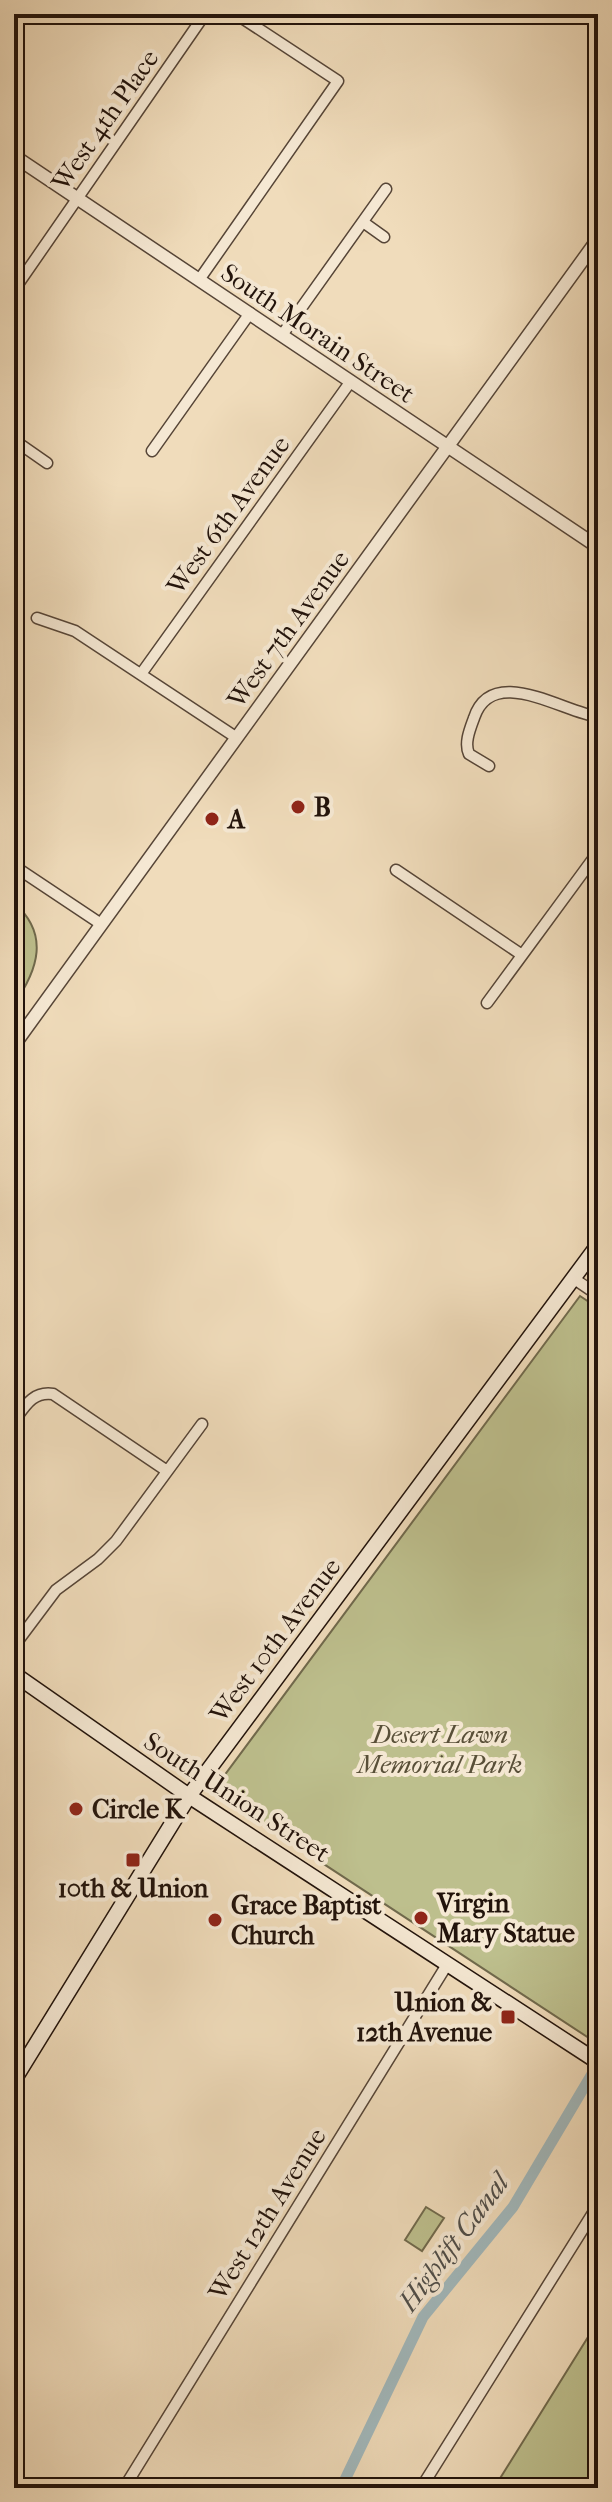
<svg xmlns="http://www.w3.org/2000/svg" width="612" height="2502" font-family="'IM FELL French Canon',serif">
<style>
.green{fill:#bdbf8d;stroke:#70694c;stroke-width:2}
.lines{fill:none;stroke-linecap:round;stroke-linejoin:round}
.canal{stroke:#a1b8bc;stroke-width:11}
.minor-casing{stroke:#564537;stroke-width:13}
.tertiary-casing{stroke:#564537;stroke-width:15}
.secondary-casing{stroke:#22130b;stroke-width:17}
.minor{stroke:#f5e8d3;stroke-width:10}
.tertiary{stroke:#f5e8d3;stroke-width:12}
.secondary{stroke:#f5e8d3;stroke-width:14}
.poi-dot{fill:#8f2418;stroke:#f5e8d3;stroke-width:3}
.labels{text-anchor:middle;stroke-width:8;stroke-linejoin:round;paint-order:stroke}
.street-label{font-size:26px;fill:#22130b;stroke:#f5e8d3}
.poi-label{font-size:26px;font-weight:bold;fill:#22130b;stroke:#f5e8d3;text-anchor:start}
.park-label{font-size:26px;font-style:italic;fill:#584f38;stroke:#f5e8d3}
.water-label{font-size:28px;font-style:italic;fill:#4e4d49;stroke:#f5e8d3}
</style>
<rect width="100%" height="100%" fill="#f0dcbb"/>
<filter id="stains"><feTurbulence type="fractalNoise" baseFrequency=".0025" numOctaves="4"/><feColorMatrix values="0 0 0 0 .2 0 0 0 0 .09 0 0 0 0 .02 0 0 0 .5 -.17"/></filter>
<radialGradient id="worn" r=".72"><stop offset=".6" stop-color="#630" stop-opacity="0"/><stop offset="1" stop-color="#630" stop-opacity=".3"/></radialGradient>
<!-- green -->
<path class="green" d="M14,903C50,934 38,970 14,1004V980L21,967L23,952L21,937L14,923Z
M580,1296L598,1308V2044L220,1796L218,1784Z
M426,2207L444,2218L422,2251L405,2240Z
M598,2321V2488H494Z"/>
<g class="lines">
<!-- canal -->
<path class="canal" d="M341,2488L423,2317L513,2207L592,2074"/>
<defs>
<path id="minor" d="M363,222L384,237
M199,280L338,81L236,14
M14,290L205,14
M282,335L386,189
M14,440L47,463
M152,451L250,313
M37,618L75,631L237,738
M141,674L351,381
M489,766L469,754C464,743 470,729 474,718C492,664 561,711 598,717
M14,866L101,924
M396,870L522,955
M487,1003L598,852
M573,1278L598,1295
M14,1421C25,1406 33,1391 53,1394L167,1471
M14,1646L56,1590L98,1559L116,1541L202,1424
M124,2488L448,1963
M421,2488L598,2205"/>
<path id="tertiary" d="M14,22L20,14
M14,156L598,547
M14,1045L598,239"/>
<path id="secondary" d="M14,1674L189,1796L598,2062
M14,2080L189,1796L598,1245"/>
</defs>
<!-- minor casing -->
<use href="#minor" class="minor-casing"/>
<!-- tertiary casing -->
<use href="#tertiary" class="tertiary-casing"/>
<!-- secondary casing -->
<use href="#secondary" class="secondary-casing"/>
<!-- minor -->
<use href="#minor" class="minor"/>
<!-- tertiary -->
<use href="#tertiary" class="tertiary"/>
<!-- secondary -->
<use href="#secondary" class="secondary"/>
</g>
<!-- markers -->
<g class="poi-dot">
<circle cx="298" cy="807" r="8"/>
<circle cx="212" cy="819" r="8"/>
<circle cx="76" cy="1809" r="8"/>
<rect x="125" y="1852" width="16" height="16" rx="4"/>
<circle cx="421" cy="1918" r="8"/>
<circle cx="215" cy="1920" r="8"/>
<rect x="500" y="2009" width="16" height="16" rx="4"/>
</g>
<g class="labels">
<!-- street labels -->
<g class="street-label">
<text transform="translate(105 120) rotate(-55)" y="9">West 4th Place</text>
<text transform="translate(318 333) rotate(34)" y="9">South Morain Street</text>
<text transform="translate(228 515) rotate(-54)" y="9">West 6th Avenue</text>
<text transform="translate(288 629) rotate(-54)" y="9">West 7th Avenue</text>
<text transform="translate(275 1640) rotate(-53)" y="9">West 10th Avenue</text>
<text transform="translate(237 1797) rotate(33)" y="9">South Union Street</text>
<text transform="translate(267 2214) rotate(-58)" y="9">West 12th Avenue</text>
</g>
<!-- poi labels -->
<g class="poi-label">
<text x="314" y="816">B</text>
<text x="228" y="828">A</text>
<text x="92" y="1818">Circle K</text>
<text x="133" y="1897" text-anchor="middle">10th &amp; Union</text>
<text x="437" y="1912">Virgin<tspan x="437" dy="30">Mary Statue</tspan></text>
<text x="231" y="1914">Grace Baptist<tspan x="231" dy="30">Church</tspan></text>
<text x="492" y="2011" text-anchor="end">Union &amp;<tspan x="492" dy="30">12th Avenue</tspan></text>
</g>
<!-- park labels -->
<g class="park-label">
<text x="440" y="1743">Desert Lawn<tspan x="440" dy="30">Memorial Park</tspan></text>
</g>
<!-- water labels -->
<g class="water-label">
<text transform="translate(453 2242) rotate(-53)" y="10">Highlift Canal</text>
</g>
</g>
<!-- margin -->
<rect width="612" height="2502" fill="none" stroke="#f0dcbb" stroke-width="48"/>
<rect x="16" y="16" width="580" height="2470" fill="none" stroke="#22130b" stroke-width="4"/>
<rect x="24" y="24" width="564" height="2454" fill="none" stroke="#22130b" stroke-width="2"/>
<rect width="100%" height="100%" filter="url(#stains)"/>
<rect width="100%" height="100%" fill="url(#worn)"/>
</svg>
